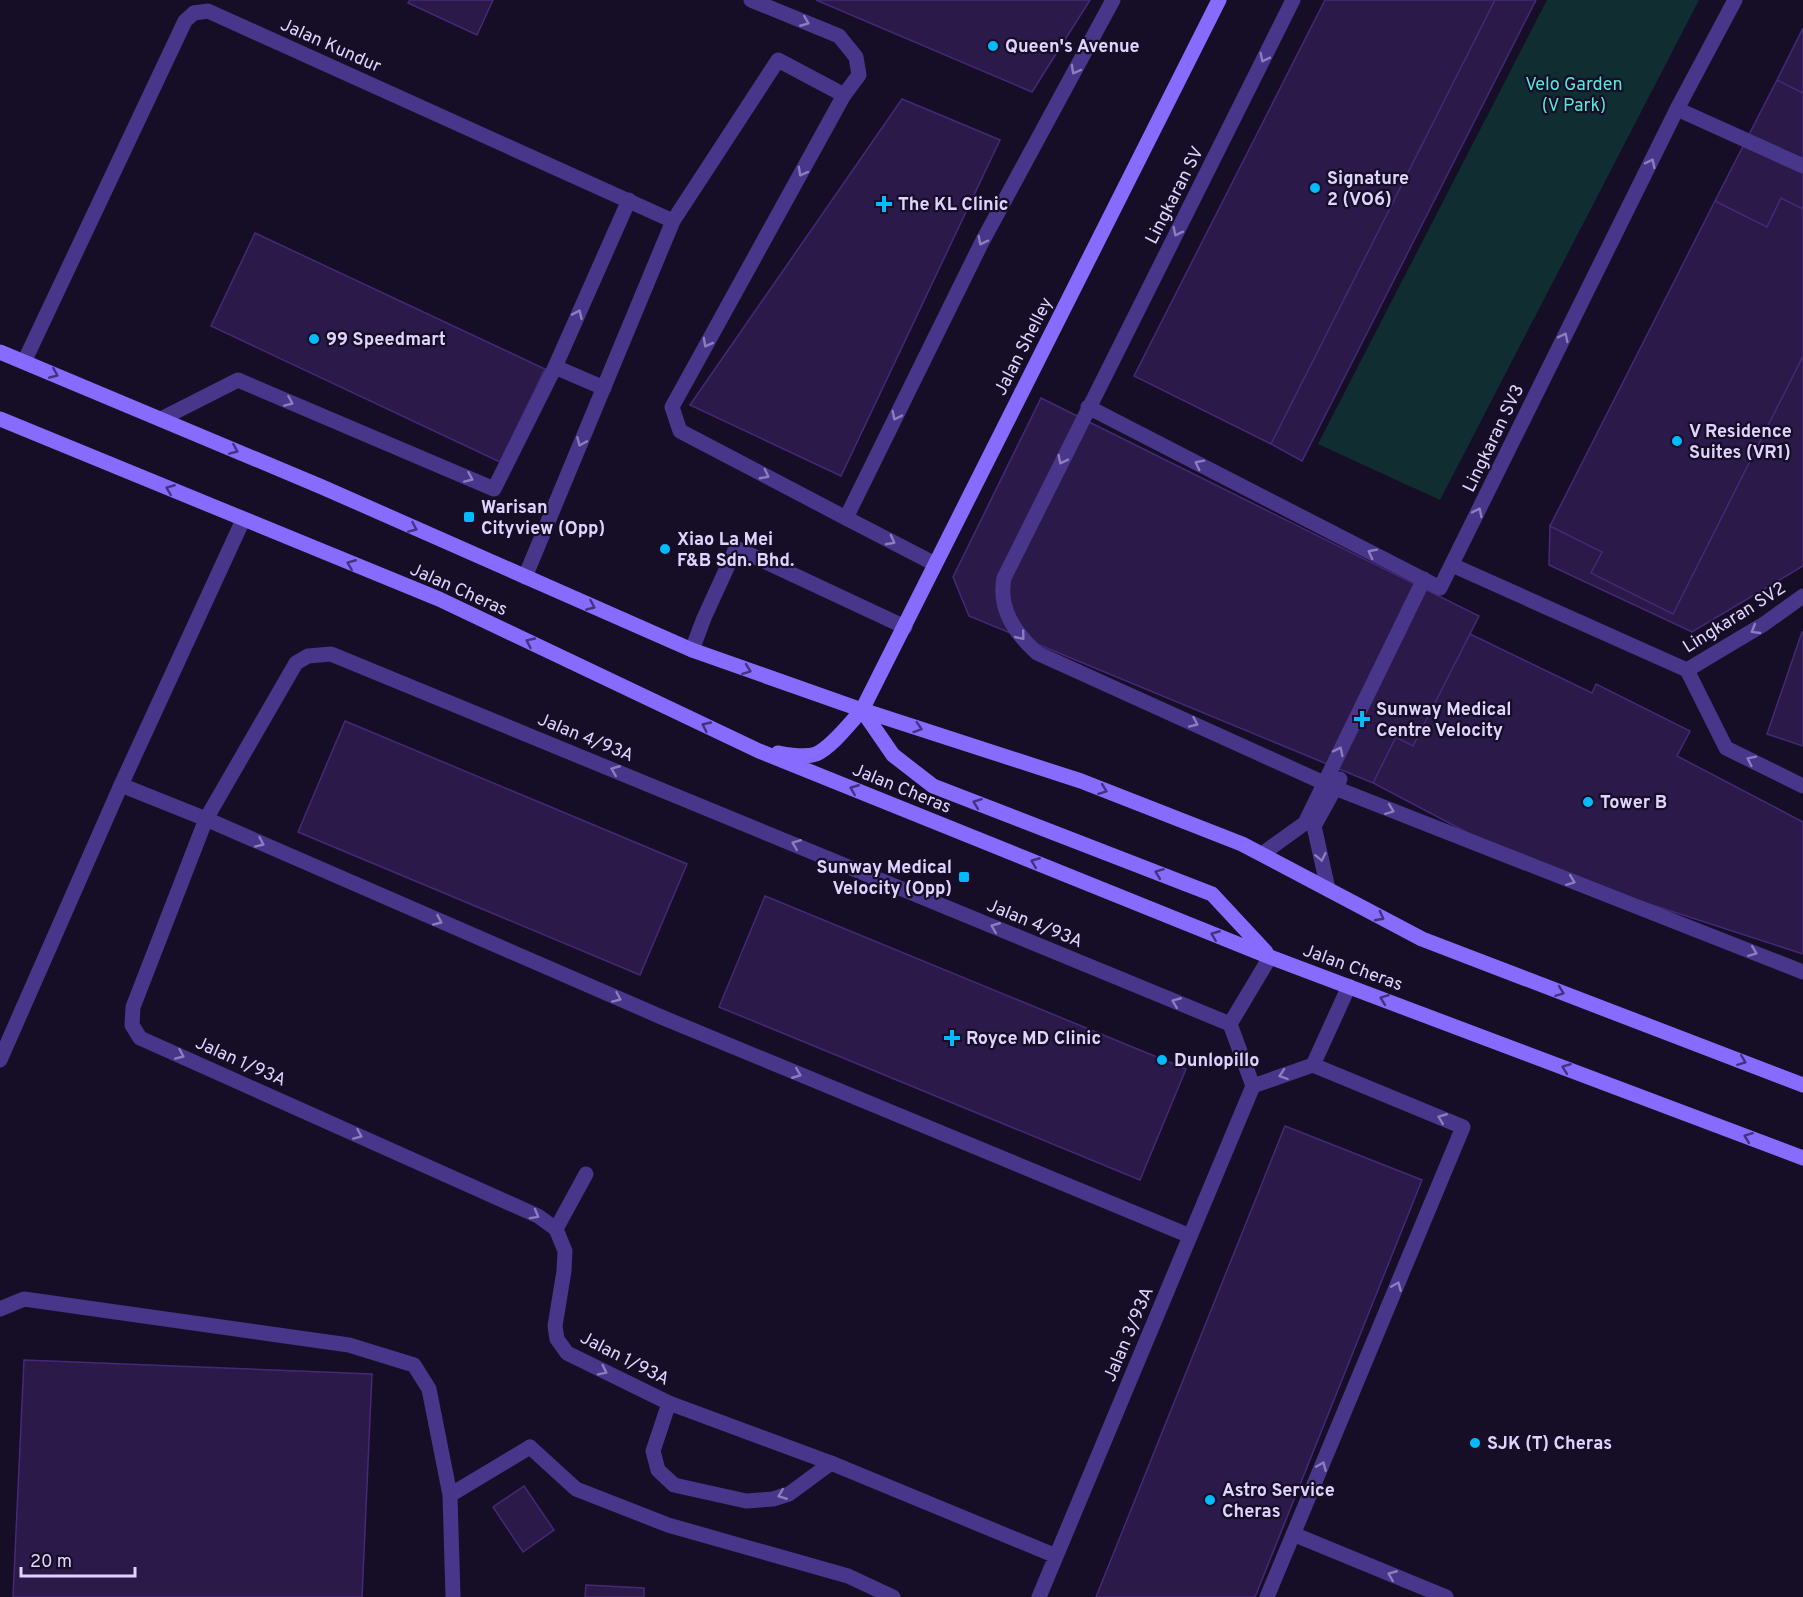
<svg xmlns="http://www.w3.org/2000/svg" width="1803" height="1597" font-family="Overpass,sans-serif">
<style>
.green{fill:#102d32}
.building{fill:#2b194a;stroke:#452977;stroke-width:1.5}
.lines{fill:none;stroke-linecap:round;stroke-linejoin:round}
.lane{stroke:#473689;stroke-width:15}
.street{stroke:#473689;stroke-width:15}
.secondary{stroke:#876bff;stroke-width:15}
.oneway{stroke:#8c7dbe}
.oneway2{stroke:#43337d}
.poi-dot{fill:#00bcff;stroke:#160e27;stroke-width:2}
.labels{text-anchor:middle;stroke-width:4.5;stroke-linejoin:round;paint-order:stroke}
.street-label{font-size:18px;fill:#e0d4ff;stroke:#160e27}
.poi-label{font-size:18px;font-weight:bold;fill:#e0d4ff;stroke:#160e27;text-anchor:start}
.park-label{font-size:18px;fill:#58e7db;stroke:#160e27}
</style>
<rect width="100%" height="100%" fill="#160e27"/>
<!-- green -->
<path class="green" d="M1547,0H1699L1440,500L1318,444Z"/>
<!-- building -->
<path class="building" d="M410,0H493L477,35L408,3Z
M816,0H1090L1032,92Z
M1325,0H1495L1271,444L1134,376Z
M1495,0H1536L1302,461L1271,444Z
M1803,28V93L1777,80Z
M1777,80L1803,93V209L1781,198L1767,227L1715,201Z
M902,99L1000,140L841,476L690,405Z
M1781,198L1803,209V356L1673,614L1591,573L1602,552L1550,526L1715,201L1767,227Z
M255,233L545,369L500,462L211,326Z
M1803,356V566L1692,632L1549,565L1550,526L1602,552L1591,573L1673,614Z
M1041,398L1479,616L1413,746L1396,737L1373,783L969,616L953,577Z
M1802,632H1803V746L1767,734Z
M1470,634L1592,693L1596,684L1690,731L1677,756L1803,822V954L1529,865L1373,783L1396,737L1413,746Z
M345,721L687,864L640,975L298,832Z
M765,896L1186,1069L1140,1180L719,1007Z
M1285,1126L1422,1180L1255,1597H1096Z
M24,1360L372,1374L362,1597H13Z
M524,1486L554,1530L523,1552L493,1507Z
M586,1585L644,1588V1597H585Z"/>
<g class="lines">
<!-- lane -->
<path class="lane" d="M751,0L839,36L856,57L859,75L844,95L672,407L680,431L846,518
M1677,109L1803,166
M24,362L185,21L194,13
M692,650L704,618L736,548L905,627
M121,785L206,819L659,1016L1190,1236
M1335,788L1803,972
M1262,854L1305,823L1424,579
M1328,889L1314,826L1340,779
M556,1229L586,1174
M0,1309L24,1299L349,1345L414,1365L429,1389L450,1495L453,1597
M669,1403L653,1451L658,1470L674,1485L746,1501L773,1499L789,1494L831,1463
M450,1495L530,1447
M1293,1534L1446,1597
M1267,1597L1463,1127L1313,1065"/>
<!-- street -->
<path class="street" d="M1293,0L1004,578C998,609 1015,633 1037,653L1335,788
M194,13L208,11L673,221
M555,367L629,200
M1088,407L1440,588L1677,109L1735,0
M161,419L238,380L494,489L555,367L604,388
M935,564L846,518L982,242L1113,0
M1452,565L1687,670L1726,748L1803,786
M525,577L673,221L778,60L844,95
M1687,670L1764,624L1803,596
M1230,1024L1270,957
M0,1060L121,785L243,520
M1253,1086L1313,1065L1349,986
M530,1447L576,1489L668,1525L848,1576L893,1597
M1056,1556L831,1463L669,1403L567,1353L557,1339L555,1326L564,1271L565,1251L556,1229L538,1216L140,1038L132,1025L133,1007L206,819L296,663L308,656L331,654L1230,1024L1253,1086
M1039,1597L1253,1086"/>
<!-- secondary -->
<path class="secondary" d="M0,352L322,487L692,650L862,710L1081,781L1242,844L1422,939L1803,1085
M0,419L439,599L759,751L1270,957L1803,1158
M862,710L893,755L933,786L1212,894L1266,952
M778,753C789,755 805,758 816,754C831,748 851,722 862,710L1219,0"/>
</g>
<!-- one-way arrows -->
<defs><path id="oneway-chevron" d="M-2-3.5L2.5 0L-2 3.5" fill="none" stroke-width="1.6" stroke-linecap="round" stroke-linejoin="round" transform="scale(1.5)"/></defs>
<g class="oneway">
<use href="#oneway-chevron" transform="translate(805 22) rotate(22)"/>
<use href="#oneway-chevron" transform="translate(1264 58) rotate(117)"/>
<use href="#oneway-chevron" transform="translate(1075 70) rotate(119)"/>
<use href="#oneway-chevron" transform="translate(1651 163) rotate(-64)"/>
<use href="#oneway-chevron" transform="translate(802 172) rotate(119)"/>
<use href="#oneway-chevron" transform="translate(1177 232) rotate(117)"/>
<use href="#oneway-chevron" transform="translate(982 241) rotate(117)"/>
<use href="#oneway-chevron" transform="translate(578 314) rotate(-66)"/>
<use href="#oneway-chevron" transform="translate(1564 337) rotate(-64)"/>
<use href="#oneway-chevron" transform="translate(707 343) rotate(119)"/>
<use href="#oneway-chevron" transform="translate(289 402) rotate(23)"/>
<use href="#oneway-chevron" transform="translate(896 416) rotate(116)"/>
<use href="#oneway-chevron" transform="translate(581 442) rotate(113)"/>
<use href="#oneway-chevron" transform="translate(1062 460) rotate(116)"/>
<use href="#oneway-chevron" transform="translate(1199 464) rotate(-153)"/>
<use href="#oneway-chevron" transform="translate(765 475) rotate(28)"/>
<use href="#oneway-chevron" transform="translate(469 478) rotate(23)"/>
<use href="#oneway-chevron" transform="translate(1478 512) rotate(-64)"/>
<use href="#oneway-chevron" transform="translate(891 541) rotate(28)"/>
<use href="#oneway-chevron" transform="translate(1372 553) rotate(-153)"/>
<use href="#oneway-chevron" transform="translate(1755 630) rotate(149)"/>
<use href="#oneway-chevron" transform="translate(1021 636) rotate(51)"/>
<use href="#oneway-chevron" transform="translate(1194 723) rotate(24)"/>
<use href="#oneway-chevron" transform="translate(1339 751) rotate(-64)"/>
<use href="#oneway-chevron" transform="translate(1751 760) rotate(-154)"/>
<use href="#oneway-chevron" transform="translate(615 770) rotate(-158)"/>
<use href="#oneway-chevron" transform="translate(1390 810) rotate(21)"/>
<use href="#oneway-chevron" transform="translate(260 843) rotate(24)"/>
<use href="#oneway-chevron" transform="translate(796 844) rotate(-158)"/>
<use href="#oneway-chevron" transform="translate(1321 857) rotate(78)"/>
<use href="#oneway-chevron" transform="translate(1571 881) rotate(21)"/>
<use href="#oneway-chevron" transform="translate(438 921) rotate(24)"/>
<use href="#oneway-chevron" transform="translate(995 927) rotate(-158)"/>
<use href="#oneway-chevron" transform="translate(1753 952) rotate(21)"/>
<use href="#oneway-chevron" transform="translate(617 998) rotate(24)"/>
<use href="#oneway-chevron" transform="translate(1176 1002) rotate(-158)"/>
<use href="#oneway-chevron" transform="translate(180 1055) rotate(24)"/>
<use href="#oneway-chevron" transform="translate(797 1074) rotate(22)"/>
<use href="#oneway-chevron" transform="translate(1283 1075) rotate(161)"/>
<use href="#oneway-chevron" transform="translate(1442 1118) rotate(-158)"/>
<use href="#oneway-chevron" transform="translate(358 1135) rotate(24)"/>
<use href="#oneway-chevron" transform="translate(535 1215) rotate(29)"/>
<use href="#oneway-chevron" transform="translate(1397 1286) rotate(-67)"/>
<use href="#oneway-chevron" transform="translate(603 1371) rotate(26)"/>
<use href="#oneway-chevron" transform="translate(1322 1466) rotate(-67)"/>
<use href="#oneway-chevron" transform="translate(782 1495) rotate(158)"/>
<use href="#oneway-chevron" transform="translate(1392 1575) rotate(-158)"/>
</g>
<g class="oneway2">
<use href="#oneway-chevron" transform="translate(54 374) rotate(23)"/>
<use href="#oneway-chevron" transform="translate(234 450) rotate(23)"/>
<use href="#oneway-chevron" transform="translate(170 489) rotate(-158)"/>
<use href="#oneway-chevron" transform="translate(413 528) rotate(24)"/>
<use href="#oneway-chevron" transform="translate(351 564) rotate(-158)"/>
<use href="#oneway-chevron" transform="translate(591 606) rotate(24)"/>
<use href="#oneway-chevron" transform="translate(530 642) rotate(-155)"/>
<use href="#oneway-chevron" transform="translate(747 670) rotate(20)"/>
<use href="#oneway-chevron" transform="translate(706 726) rotate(-155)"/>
<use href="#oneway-chevron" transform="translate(918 728) rotate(18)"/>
<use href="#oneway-chevron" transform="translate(854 789) rotate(-158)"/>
<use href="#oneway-chevron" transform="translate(1103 790) rotate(21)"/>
<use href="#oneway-chevron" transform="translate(977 803) rotate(-159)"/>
<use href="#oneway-chevron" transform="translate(1035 862) rotate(-158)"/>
<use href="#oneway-chevron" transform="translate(1159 873) rotate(-159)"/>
<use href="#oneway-chevron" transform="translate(1380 917) rotate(28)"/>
<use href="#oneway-chevron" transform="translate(1215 935) rotate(-158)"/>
<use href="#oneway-chevron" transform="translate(1560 992) rotate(21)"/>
<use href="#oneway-chevron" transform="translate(1384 999) rotate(-159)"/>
<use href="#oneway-chevron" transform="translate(1742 1061) rotate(21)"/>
<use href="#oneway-chevron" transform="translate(1566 1068) rotate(-159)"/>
<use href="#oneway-chevron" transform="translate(1748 1137) rotate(-159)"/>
</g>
<!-- markers -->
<g class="poi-dot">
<circle cx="993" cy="46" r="6"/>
<circle cx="1315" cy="188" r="6"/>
<path d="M881 195h6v6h6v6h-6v6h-6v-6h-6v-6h6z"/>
<circle cx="314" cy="339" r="6"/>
<circle cx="1677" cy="441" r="6"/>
<rect x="463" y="511" width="12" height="12" rx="3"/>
<circle cx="665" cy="549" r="6"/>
<path d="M1359 710h6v6h6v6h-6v6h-6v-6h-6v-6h6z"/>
<circle cx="1588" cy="802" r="6"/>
<rect x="958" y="871" width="12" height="12" rx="3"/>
<path d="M949 1029h6v6h6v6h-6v6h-6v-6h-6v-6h6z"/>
<circle cx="1162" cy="1060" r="6"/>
<circle cx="1475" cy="1443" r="6"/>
<circle cx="1210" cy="1500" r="6"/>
</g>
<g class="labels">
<!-- street labels -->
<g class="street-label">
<text transform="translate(331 45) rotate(24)" y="6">Jalan Kundur</text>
<text transform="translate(1174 195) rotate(-63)" y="6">Lingkaran SV</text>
<text transform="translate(1023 346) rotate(-63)" y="6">Jalan Shelley</text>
<text transform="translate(1493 438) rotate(-64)" y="6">Lingkaran SV3</text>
<text transform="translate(459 589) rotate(24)" y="6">Jalan Cheras</text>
<text transform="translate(1734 617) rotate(-32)" y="6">Lingkaran SV2</text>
<text transform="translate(586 737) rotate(22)" y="6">Jalan 4/93A</text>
<text transform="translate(902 788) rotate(22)" y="6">Jalan Cheras</text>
<text transform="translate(1035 923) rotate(22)" y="6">Jalan 4/93A</text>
<text transform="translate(1353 967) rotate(20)" y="6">Jalan Cheras</text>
<text transform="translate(241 1061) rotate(24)" y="6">Jalan 1/93A</text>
<text transform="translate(1128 1334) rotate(-67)" y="6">Jalan 3/93A</text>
<text transform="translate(625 1358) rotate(27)" y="6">Jalan 1/93A</text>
</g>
<!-- poi labels -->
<g class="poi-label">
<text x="1005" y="52">Queen's Avenue</text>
<text x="1327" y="184">Signature<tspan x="1327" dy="21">2 (VO6)</tspan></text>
<text x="898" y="210">The KL Clinic</text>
<text x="326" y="345">99 Speedmart</text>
<text x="1689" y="437">V Residence<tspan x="1689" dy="21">Suites (VR1)</tspan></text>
<text x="481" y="513">Warisan<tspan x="481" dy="21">Cityview (Opp)</tspan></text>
<text x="677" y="545">Xiao La Mei<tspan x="677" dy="21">F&amp;B Sdn. Bhd.</tspan></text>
<text x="1376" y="715">Sunway Medical<tspan x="1376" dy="21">Centre Velocity</tspan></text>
<text x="1600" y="808">Tower B</text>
<text x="952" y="873" text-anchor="end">Sunway Medical<tspan x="952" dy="21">Velocity (Opp)</tspan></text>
<text x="966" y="1044">Royce MD Clinic</text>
<text x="1174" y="1066">Dunlopillo</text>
<text x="1487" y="1449">SJK (T) Cheras</text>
<text x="1222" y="1496">Astro Service<tspan x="1222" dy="21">Cheras</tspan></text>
</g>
<!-- park labels -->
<g class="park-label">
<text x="1574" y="90">Velo Garden<tspan x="1574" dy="21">(V Park)</tspan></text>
</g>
</g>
<!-- scale -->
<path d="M21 1567v9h114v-9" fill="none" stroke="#e0d4ff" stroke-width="3"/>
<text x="30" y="1567" font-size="18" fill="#e0d4ff" stroke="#160e27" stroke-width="4.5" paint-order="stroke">20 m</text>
</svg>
